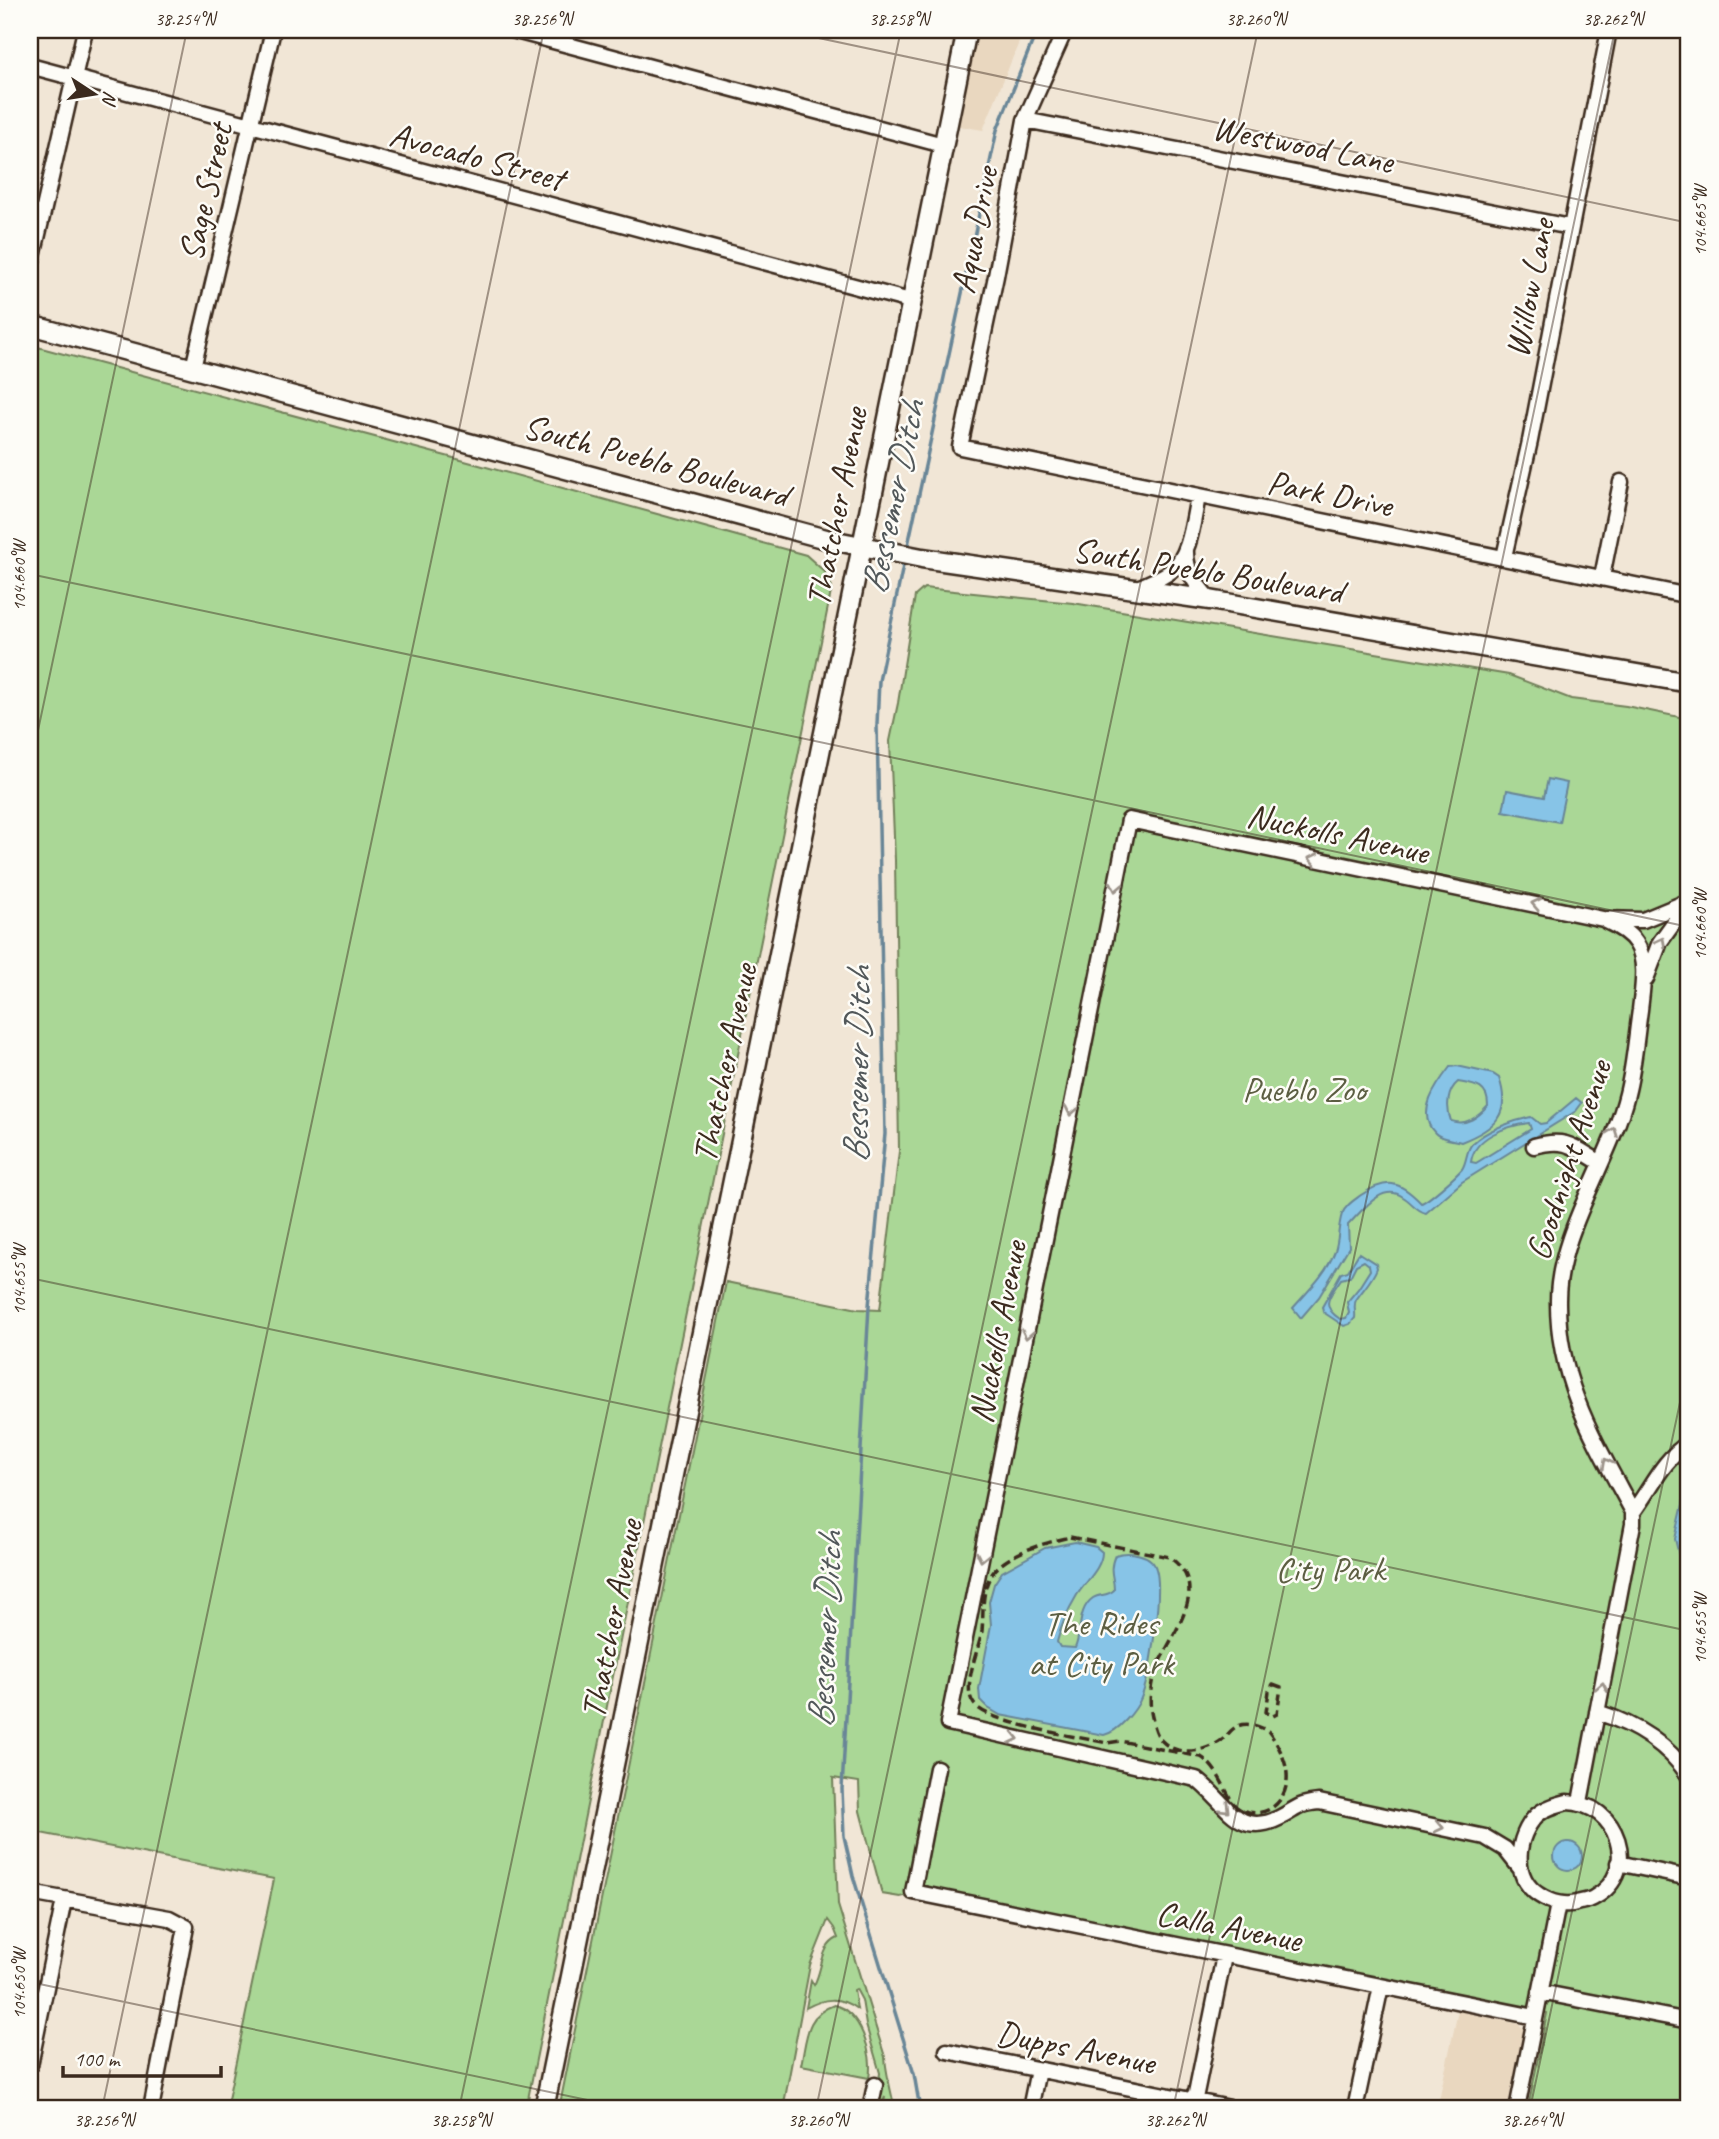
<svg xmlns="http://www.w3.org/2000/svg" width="1719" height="2139" font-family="Caveat,sans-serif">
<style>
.built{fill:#e9d7bf}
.green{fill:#aad796;stroke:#72805a;stroke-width:2}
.water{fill:#87c4e7;stroke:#698697;stroke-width:2;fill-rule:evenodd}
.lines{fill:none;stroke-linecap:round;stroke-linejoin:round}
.stream{stroke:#698697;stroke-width:3.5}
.minor-casing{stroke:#3b2a1e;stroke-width:19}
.major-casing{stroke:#3b2a1e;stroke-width:23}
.minor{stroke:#fdfcf7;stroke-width:14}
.major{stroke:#fdfcf7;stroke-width:18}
.rail{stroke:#3b2a1e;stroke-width:3.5;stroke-dasharray:10 5;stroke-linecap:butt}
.oneway{stroke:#9c938a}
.ticks{fill:none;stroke:#3b2a1e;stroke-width:2;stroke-opacity:0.45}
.labels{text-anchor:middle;stroke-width:5;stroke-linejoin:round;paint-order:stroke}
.street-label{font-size:35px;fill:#3b2a1e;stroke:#fdfcf7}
.park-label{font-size:35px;fill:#5c5e42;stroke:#fdfcf7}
.water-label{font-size:37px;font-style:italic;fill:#52585a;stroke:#fdfcf7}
.neatline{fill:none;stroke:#3b2a1e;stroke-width:2.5}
.ticks-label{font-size:18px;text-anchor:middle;fill:#3b2a1e}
</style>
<rect width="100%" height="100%" fill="#f1e6d6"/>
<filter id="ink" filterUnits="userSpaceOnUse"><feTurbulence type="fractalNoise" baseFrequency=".0143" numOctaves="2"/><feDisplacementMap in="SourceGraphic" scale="14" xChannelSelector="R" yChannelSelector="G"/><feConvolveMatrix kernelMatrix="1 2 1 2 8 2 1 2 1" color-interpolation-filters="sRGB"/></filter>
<g filter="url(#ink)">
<!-- built -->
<path class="built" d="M967,30H1024L983,130L947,124Z
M1458,2011L1519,2024L1524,2030L1507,2109H1437Z"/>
<!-- green -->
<path class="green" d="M30,345L461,460L806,555L825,572L832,587L526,2109H226L274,1879L30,1831Z
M924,588L1073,603L1509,675L1571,699L1626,706L1689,719V2109H1528L1547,2013L933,1890L900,1897L882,1894L860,1811L859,1782L833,1778L838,1905L885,2057C886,2073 891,2092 895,2109H883L885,2097L880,2109H878L882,2084L879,2080L880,2073L866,2025L862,2000L856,1989L854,1990L857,2009C839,1996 824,1998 806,2008L811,1980L814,1985C823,1969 820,1946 838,1938L834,1928L828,1920L810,1965L783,2109H559L726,1282L858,1309L880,1310L899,1151L895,860L890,741L898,703L915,596Z
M834,2005C860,2011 874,2053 869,2078L801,2065C807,2038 805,2015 834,2005Z"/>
<!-- water -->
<path class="water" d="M1548,779L1567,783L1559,822L1503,811L1507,790L1544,797Z
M1457,1066L1493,1074L1499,1078C1512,1115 1494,1129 1461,1142C1454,1140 1440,1139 1435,1133C1415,1113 1437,1084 1450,1067ZM1458,1082C1475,1085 1488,1086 1488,1106C1478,1117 1467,1126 1451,1121C1446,1108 1447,1091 1458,1082Z
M1576,1098L1582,1103L1576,1111L1462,1182L1426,1213C1416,1211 1412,1202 1403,1197C1382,1182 1362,1211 1348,1225L1349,1247L1319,1297L1301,1318L1293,1308C1308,1291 1327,1273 1335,1251C1339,1239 1338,1226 1342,1214C1346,1205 1353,1201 1361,1195C1387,1178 1399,1180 1421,1203C1427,1202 1457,1175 1462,1169C1467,1162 1466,1150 1472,1144C1486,1130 1512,1121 1531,1117L1540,1124L1546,1123ZM1529,1123L1531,1129L1476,1163L1471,1162C1474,1137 1506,1126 1529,1123Z
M1359,1253L1376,1264L1377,1268C1372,1281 1363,1289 1356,1300C1353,1305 1356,1312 1355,1318L1350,1324L1344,1326L1323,1312L1322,1307L1341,1273L1348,1271ZM1364,1261L1369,1265L1370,1270L1358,1289L1347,1302L1349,1313L1346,1318L1340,1319C1319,1305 1330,1296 1341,1279L1350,1277L1356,1265Z
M1689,1494V1588L1686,1583L1675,1539L1684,1500Z
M1075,1542L1096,1547L1102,1552C1102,1568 1085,1582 1077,1595C1068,1610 1061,1625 1057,1642L1060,1647L1075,1648C1082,1633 1077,1609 1093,1598C1100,1593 1107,1597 1114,1590C1114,1575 1108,1572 1115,1555C1128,1551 1152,1553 1156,1569C1163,1591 1150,1677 1141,1698C1136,1711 1118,1732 1104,1735L1000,1715L988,1708L980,1700L979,1689L991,1625L989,1602L994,1584L1002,1572L1045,1548Z
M1554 1856a14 14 0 1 1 28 0a14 14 0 1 1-28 0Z"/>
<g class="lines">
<!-- stream -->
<path class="stream" d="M907,550L997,130L1037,30
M904,561L879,681L877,724L885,1134L869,1306L842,1789L844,1836L853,1876L914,2074L920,2109"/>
<defs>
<path id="minor" d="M512,30L943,145
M1065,30L1025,120L996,276L960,447L1689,596
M30,66L910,301
M1025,120L1570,227
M30,269L85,30
M193,368L273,30
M1186,549C1185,572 1196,584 1210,600
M1504,557L1530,441L1609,30
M1602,577L1621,482
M1136,589C1147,583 1161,579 1171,571C1191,555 1193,519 1198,497
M1646,979L1660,942L1688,903
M1534,1146C1566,1137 1574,1147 1601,1163
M1633,1512C1652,1487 1662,1460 1689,1443
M1597,1712C1635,1724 1667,1743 1689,1776
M937,1768L913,1892L1535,2017
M1567,1802C1618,1803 1641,1871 1595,1897C1591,1900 1585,1901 1580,1902C1567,1907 1551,1903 1539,1895C1511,1877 1516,1836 1537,1815C1545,1808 1556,1805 1567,1802Z
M1580,1802L1633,1524V1512C1596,1443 1557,1381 1558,1300C1558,1233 1611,1159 1627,1094C1634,1067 1636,1038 1640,1010C1642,990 1648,961 1636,943C1629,932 1617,926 1606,921
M1618,1863L1689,1878
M1520,1868L1505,1849L1485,1837L1319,1802C1297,1804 1297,1809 1279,1818C1237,1839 1225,1800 1196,1779L948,1723L1129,820L1603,919L1643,920L1689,901
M30,1893L169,1918L186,1927L151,2109
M1540,1992L1689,2021
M947,2051L1235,2109
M30,2065L64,1900
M1193,2108L1224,1956
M870,2109L875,2085
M1030,2109L1038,2070
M1355,2109L1381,1986
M1517,2109L1558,1904"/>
<path id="major" d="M30,325L826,539L922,558L1210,600L1689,683
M544,2109L967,30"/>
</defs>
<!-- minor casing -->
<use href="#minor" class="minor-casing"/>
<!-- major casing -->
<use href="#major" class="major-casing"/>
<!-- minor -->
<use href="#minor" class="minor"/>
<!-- major -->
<use href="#major" class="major"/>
<!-- rail -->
<path class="rail" d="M1070,1537L1169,1557C1216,1589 1167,1637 1154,1675C1150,1687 1149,1705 1152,1717C1154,1726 1156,1735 1162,1741C1177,1757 1206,1752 1222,1740C1227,1736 1231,1729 1238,1726C1248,1722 1259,1726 1268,1731C1276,1741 1283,1754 1286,1767C1293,1798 1266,1825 1236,1807C1224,1791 1219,1768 1201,1757L1120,1741L1107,1743C1080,1737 989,1724 974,1704C961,1687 979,1650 982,1631C984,1610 980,1586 996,1569C1014,1551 1045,1543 1070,1537Z
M1273,1684L1281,1687L1277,1714L1273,1716L1266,1712L1269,1691Z"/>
</g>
<!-- one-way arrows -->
<defs><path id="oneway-chevron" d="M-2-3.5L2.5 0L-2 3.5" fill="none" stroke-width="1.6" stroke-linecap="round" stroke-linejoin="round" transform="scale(1.75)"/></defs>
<g class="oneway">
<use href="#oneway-chevron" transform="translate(1313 859) rotate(-168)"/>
<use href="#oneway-chevron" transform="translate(1116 887) rotate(101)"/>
<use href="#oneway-chevron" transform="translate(1536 904) rotate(-168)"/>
<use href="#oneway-chevron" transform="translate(1661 942) rotate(-63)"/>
<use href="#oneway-chevron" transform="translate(1071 1111) rotate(101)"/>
<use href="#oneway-chevron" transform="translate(1613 1132) rotate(-69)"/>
<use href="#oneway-chevron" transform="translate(1027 1334) rotate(101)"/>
<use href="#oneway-chevron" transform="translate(1607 1463) rotate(-118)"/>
<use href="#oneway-chevron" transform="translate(982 1557) rotate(102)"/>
<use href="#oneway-chevron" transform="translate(1602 1687) rotate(-79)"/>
<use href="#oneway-chevron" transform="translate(1014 1738) rotate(13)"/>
<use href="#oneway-chevron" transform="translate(1225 1808) rotate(45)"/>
<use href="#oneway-chevron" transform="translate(1439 1827) rotate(12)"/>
</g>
</g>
<!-- ticks -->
<path class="ticks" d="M781,30L1689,223M30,574L1689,927M30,768L187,30M30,1278L1689,1631M30,1982L630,2109M102,2109L544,30M459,2109L901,30M816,2109L1258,30M1173,2109L1615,30M1530,2109L1689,1360"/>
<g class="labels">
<!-- street labels -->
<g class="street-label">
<text transform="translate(1303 144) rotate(11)" y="12">Westwood Lane</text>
<text transform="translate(477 156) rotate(15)" y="12">Avocado Street</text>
<text transform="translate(205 192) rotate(-77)" y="12">Sage Street</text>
<text transform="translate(974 230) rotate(-79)" y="12">Aqua Drive</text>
<text transform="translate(1529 288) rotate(-79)" y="12">Willow Lane</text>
<text transform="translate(656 460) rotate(15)" y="12">South Pueblo Boulevard</text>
<text transform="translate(1330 493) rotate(11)" y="12">Park Drive</text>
<text transform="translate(836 507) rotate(-79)" y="12">Thatcher Avenue</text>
<text transform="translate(1208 570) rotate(9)" y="12">South Pueblo Boulevard</text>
<text transform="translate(1338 833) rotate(12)" y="12">Nuckolls Avenue</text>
<text transform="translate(724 1063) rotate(-78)" y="12">Thatcher Avenue</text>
<text transform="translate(1568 1160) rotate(-72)" y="12">Goodnight Avenue</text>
<text transform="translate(997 1332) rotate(-79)" y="12">Nuckolls Avenue</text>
<text transform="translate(611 1619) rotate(-79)" y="12">Thatcher Avenue</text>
<text transform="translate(1229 1926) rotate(11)" y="12">Calla Avenue</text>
<text transform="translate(1076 2047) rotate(11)" y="12">Dupps Avenue</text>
</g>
<!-- park labels -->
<g class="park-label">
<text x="1304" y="1101">Pueblo Zoo</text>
<text x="1330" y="1581">City Park</text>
<text x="1101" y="1635">The Rides<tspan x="1101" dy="40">at City Park</tspan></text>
</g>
<!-- water labels -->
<g class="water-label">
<text transform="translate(892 497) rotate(-78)" y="13">Bessemer Ditch</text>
<text transform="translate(856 1065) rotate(-89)" y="13">Bessemer Ditch</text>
<text transform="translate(824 1630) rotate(-87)" y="13">Bessemer Ditch</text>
</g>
</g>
<!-- margin -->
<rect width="1719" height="2139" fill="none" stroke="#fdfcf7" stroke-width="77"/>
<!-- north arrow -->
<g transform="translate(94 94) rotate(102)" stroke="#fdfcf7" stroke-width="5" paint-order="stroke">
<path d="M0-5L12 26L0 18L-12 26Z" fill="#3b2a1e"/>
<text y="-10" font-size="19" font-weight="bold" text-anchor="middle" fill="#3b2a1e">N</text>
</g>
<!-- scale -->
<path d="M63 2066v10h158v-10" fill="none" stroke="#3b2a1e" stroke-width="3.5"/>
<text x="74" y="2066" font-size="21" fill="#3b2a1e" stroke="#fdfcf7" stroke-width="5" paint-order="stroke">100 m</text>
<rect x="38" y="38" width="1642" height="2062" class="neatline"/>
<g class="ticks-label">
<text x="185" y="25">38.254°N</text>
<text x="542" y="25">38.256°N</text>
<text x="899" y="25">38.258°N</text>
<text x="1256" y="25">38.260°N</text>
<text x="1613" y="25">38.262°N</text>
<text transform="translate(1700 221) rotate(-90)" y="6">104.665°W</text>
<text transform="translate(19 576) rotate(-90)" y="6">104.660°W</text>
<text transform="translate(1700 925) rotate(-90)" y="6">104.660°W</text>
<text transform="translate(19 1280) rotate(-90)" y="6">104.655°W</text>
<text transform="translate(1700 1629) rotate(-90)" y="6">104.655°W</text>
<text transform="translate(19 1984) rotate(-90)" y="6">104.650°W</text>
<text x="104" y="2126">38.256°N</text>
<text x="461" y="2126">38.258°N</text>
<text x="818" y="2126">38.260°N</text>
<text x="1175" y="2126">38.262°N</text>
<text x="1532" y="2126">38.264°N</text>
</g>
</svg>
